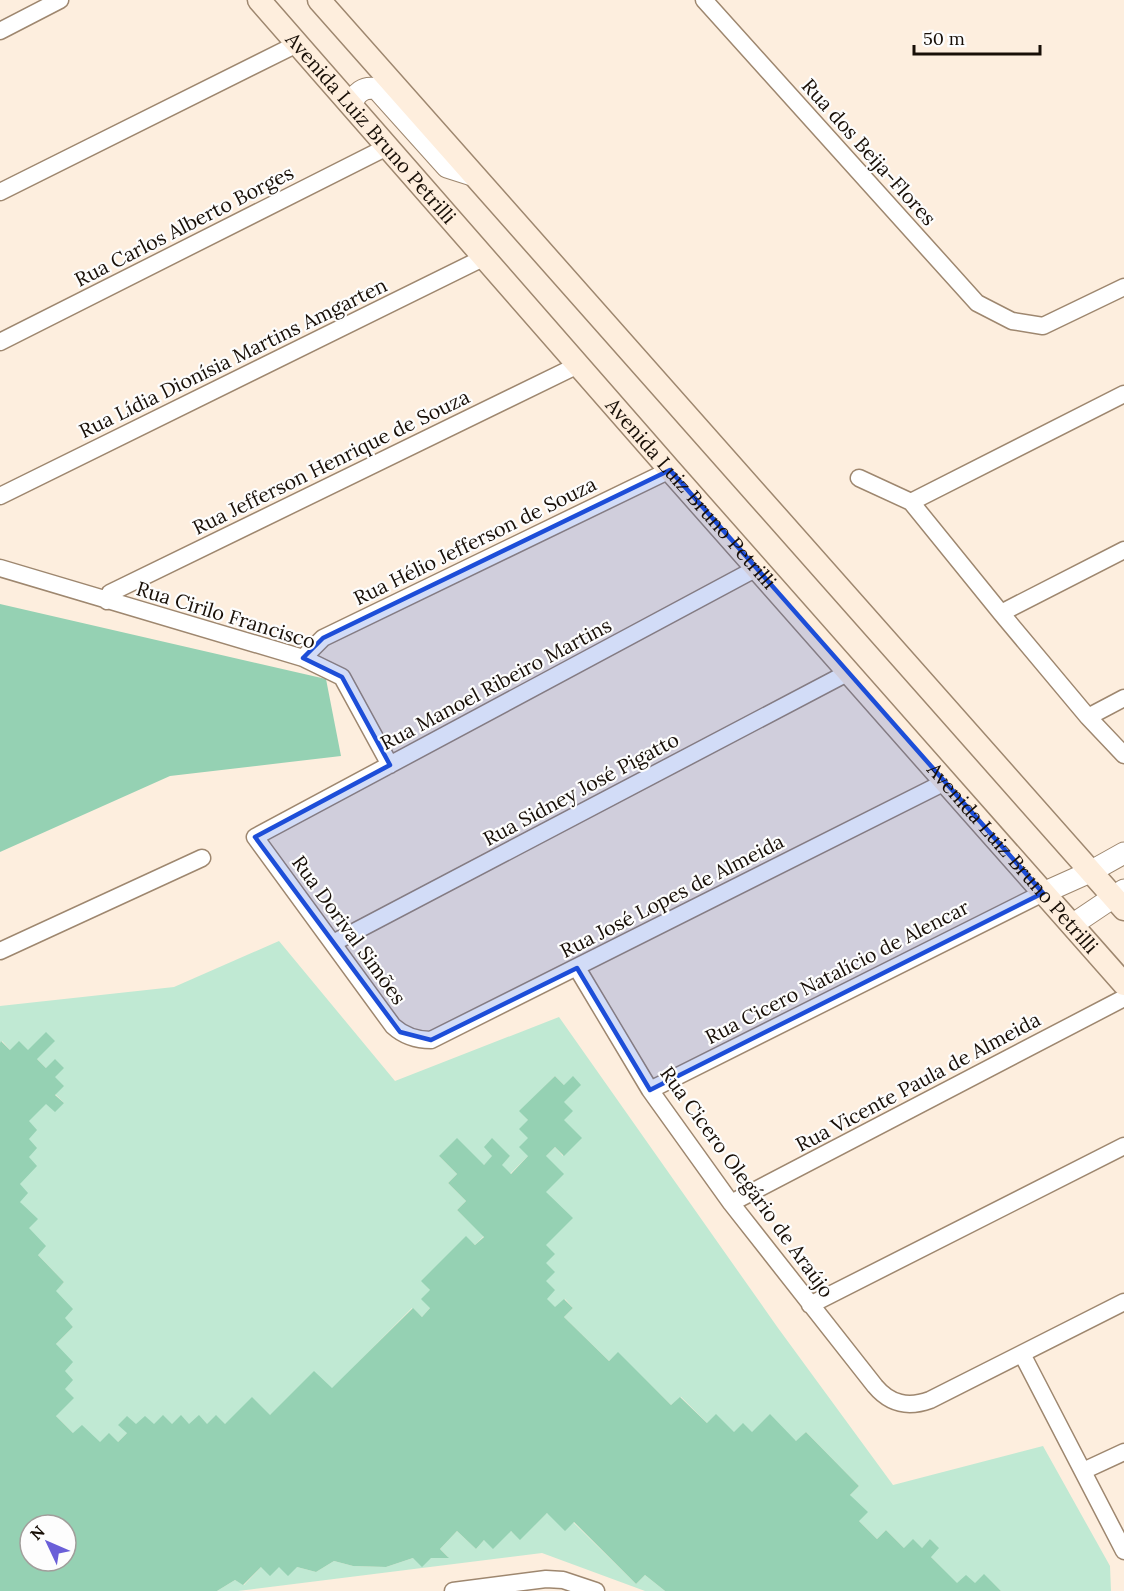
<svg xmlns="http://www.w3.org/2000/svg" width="1124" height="1591" font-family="Lora,serif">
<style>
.green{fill:#c0e9d3}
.forest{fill:#95d1b3;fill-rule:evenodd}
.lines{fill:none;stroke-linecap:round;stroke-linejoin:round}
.minor-casing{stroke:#9e876f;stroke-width:19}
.tertiary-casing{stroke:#9e876f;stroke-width:23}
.secondary-casing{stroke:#9e876f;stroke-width:25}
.minor{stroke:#fff;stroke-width:16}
.tertiary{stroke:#fff;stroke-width:21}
.secondary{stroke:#feeedd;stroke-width:22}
.marked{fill:#1d4ed8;fill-opacity:0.2;stroke:#1d4ed8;stroke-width:4.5;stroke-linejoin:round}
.labels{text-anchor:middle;stroke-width:4.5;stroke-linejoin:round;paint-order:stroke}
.street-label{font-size:20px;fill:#180f07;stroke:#fdfdfd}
</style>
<rect width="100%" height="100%" fill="#fdeede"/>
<!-- green -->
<path class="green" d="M279,941L395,1081L559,1017L778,1328L893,1485L1043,1446L1110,1566L1111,1591H1001L984,1575L975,1584H957L931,1557V1539L922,1548H904L886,1530L877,1539L859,1521L850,1495L859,1486L806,1432L797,1441L752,1432H734L707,1423L681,1397L671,1405L618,1353L609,1361L564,1317L573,1308L565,1299L555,1308L546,1299V1156L555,1147L563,1156L564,1085L555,1076L520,1111L528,1120V1156L510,1174L501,1165L510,1156H493L484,1165L439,1156L457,1174L448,1183L466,1201L457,1210L484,1236L475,1245L466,1237L422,1281L430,1290V1308L422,1317L412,1308L332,1389L270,1415L225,1424L154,1425L127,1433L118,1442L100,1443L74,1434L56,1416C67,1382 67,1378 56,1344L73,1327L64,1318L55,1291L64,1282L38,1255L20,1202V1184L28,1157V1121L46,1103H64L55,1094L46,1068L28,1050H10L2,1041L0,1043V1006L174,987Z
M547,1513L573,1522L636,1584L645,1575L665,1591H645L542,1553L238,1591H217L235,1580L244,1585L261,1567H297L316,1572L334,1561L353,1566L386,1567L413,1558L448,1557L440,1549L457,1531L476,1549L484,1540L511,1531L520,1539Z"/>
<!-- forest -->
<path class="forest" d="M0,604L326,679L341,756L170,776L0,852Z
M46,1032L55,1041L37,1059L46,1068L55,1059L64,1068L55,1077L64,1086L55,1095L64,1103L55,1112L46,1104L29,1121L37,1130L29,1139L37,1148L29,1157L37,1166L20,1184L28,1193L20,1202L38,1219L29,1228L46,1246L38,1255L64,1282L56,1291L73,1309L65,1318L73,1327L56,1344L73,1362L65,1371L73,1380L65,1389L74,1398L56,1416L73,1433L82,1425L100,1442L109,1433L118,1442L127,1433L118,1425L127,1416L136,1424L145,1416L154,1424L163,1415L172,1424L181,1415L189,1424L199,1415L207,1424L216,1415L225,1424L252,1397L270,1415L314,1371L332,1388L413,1308L422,1317L430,1308L421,1299L430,1290L421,1281L466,1236L475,1245L484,1237L457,1210L466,1201L448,1183L457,1174L439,1156L457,1138L484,1165L492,1156L484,1147L492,1138L510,1156L502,1165L511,1174L528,1156L519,1147L528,1138L519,1129L528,1120L519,1111L555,1076L564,1085L573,1076L581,1085L564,1102L573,1111L564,1120L582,1138L564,1156L555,1147L546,1156L564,1174L546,1192L573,1218L546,1245L555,1254L546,1263L555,1272L546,1281L555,1290L547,1299L555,1307L564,1299L573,1308L564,1317L609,1361L618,1352L671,1405L680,1397L707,1423L716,1414L734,1432L743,1423L752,1432L770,1414L796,1441L806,1432L859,1486L850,1495L868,1512L859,1521L877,1539L886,1530L904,1548L913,1539L922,1548L930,1539L939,1548L931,1557L957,1583L966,1575L975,1583L984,1574L1001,1591H665L645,1575L636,1584L574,1522L565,1531L547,1513L520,1540L511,1531L493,1549L484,1540L476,1549L457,1531L440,1549L449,1558H431L422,1567L413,1558L386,1567L353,1566L334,1561L316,1572L297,1567L288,1576L279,1567L270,1576L261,1567L243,1585L235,1580L217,1591H0V1043L1,1041L10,1050L19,1041L28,1050ZM30,1525H66V1561H30Z"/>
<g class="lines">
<defs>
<path id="minor" d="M704,0L977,303L1012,321L1043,326L1124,287
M0,31L60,0
M0,192L297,44
M0,342L387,147
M859,478L911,502L1001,613L1088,717L1124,755
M0,496L485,257
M911,502L1124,394
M0,568L303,658L342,677L390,765
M757,568L255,837L393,1026C404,1036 416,1040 431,1040L945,782
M107,601L110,593L578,365
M1001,613L1124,550
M303,658L323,638L670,470
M1088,717L1124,698
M333,943L849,672
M0,951L202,858
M577,968L650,1090L731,1203L875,1386C890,1404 908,1408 930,1400L1124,1302
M650,1090L1043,893
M731,1203L1124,998
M810,1305L1124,1146
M1022,1354L1124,1551
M1083,1471L1124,1452
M453,1591L546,1579L563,1580L596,1591"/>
<path id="tertiary" d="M352,106C354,93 364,86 377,89L447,167L472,175
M1043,893L1090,872L1124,853
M1072,925L1124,890"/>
<g id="secondary">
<path id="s1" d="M259,0L670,470L1124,984"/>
<path d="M319,0L1124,909"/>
</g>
</defs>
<!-- minor casing -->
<use href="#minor" class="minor-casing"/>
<!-- tertiary casing -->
<use href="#tertiary" class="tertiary-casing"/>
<!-- secondary casing -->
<use href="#secondary" class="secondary-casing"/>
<!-- minor -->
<use href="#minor" class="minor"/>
<!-- tertiary -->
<use href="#tertiary" class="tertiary"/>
<!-- secondary -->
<use href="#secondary" class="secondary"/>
</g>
<!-- marked area -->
<path class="marked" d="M670,470L1043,893L650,1090L577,968L431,1040L400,1032L255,837L390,765L342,677L303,658L323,638Z"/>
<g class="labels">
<!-- street labels -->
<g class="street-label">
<text dy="7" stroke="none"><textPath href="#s1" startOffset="170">Avenida Luiz Bruno Petrilli</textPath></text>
<text transform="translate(869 152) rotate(48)" y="7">Rua dos Beija-Flores</text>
<text transform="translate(184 226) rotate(-27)" y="7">Rua Carlos Alberto Borges</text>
<text transform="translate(233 358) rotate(-26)" y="7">Rua Lídia Dionísia Martins Amgarten</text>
<text transform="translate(331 462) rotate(-26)" y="7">Rua Jefferson Henrique de Souza</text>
<text dy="7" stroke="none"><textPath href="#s1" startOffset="656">Avenida Luiz Bruno Petrilli</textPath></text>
<text transform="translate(475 541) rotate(-26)" y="7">Rua Hélio Jefferson de Souza</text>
<text transform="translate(226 615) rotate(17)" y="7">Rua Cirilo Francisco</text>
<text transform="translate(496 684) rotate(-28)" y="7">Rua Manoel Ribeiro Martins</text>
<text transform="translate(581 789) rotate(-28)" y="7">Rua Sidney José Pigatto</text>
<text dy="7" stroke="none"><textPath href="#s1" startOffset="1142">Avenida Luiz Bruno Petrilli</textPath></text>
<text transform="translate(672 896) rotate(-27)" y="7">Rua José Lopes de Almeida</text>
<text transform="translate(349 930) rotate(54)" y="7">Rua Dorival Simões</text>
<text transform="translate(837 972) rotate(-27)" y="7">Rua Cicero Natalício de Alencar</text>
<text transform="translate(918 1082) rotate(-28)" y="7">Rua Vicente Paula de Almeida</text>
<text transform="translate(747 1182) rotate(54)" y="7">Rua Cicero Olegário de Araújo</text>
</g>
</g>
<!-- north arrow -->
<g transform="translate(48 1543) rotate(314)"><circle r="28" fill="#fdfdfd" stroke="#a19e9b" stroke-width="1.5"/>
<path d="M0-4.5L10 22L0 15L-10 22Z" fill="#6a5fd8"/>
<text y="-9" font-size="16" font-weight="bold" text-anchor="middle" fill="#180f07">N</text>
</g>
<!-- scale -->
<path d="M914 45v9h126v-9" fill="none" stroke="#180f07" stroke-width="3"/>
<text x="923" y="45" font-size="18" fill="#180f07" stroke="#fdfdfd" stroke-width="4.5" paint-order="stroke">50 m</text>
</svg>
